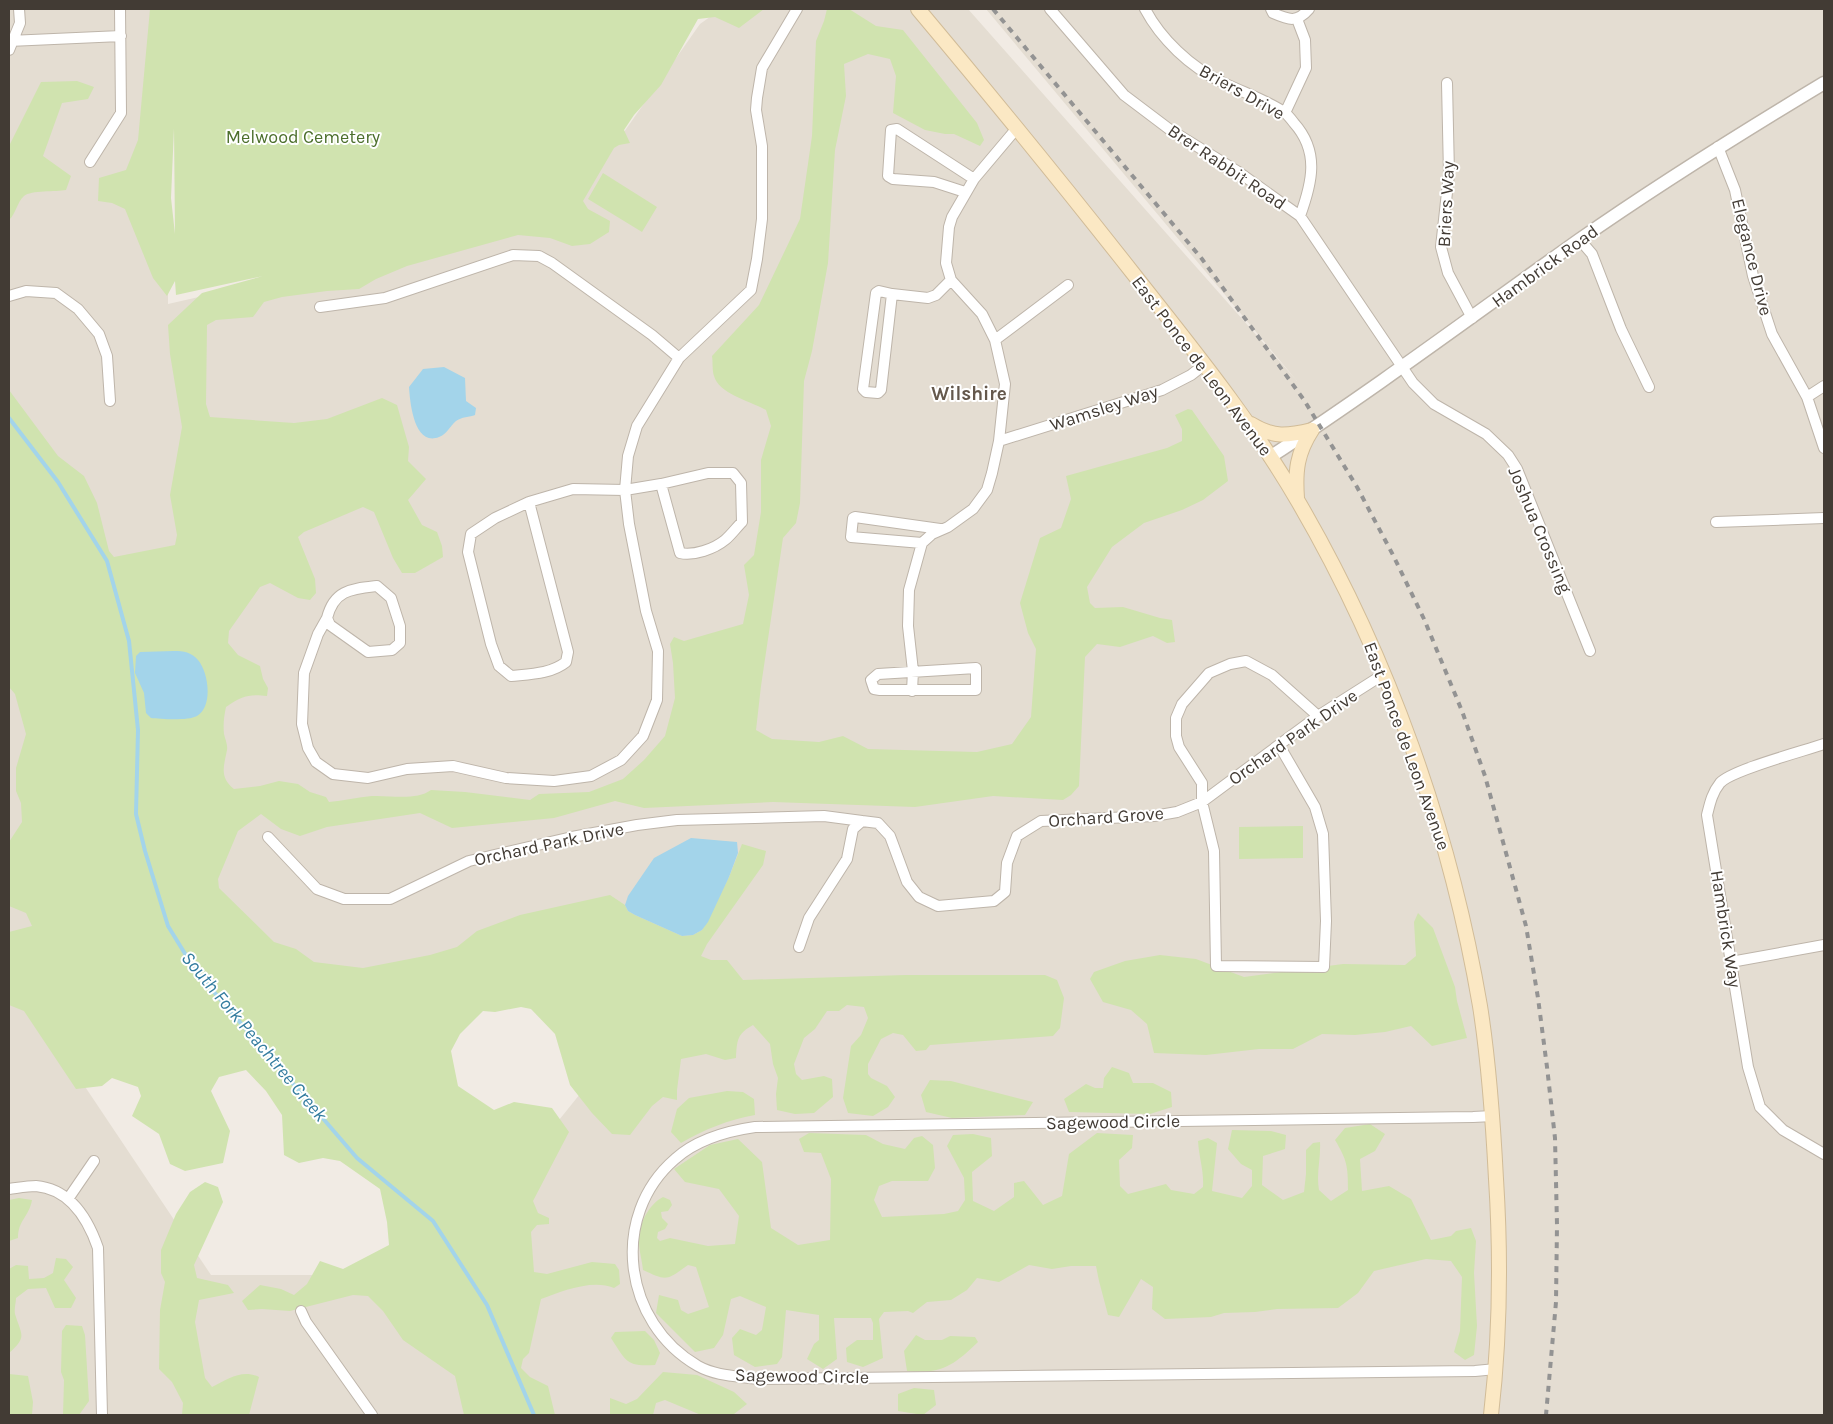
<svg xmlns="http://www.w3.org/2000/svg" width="1833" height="1424" font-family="Karla,sans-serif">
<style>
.residential{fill:#e4ddd2;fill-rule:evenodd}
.green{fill:#d0e3af;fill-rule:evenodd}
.water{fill:#a3d4ea}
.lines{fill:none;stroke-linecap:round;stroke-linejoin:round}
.stream{stroke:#a3d4ea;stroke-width:4}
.minor-casing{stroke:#beb5aa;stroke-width:12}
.tertiary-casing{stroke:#beb5aa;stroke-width:15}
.secondary-casing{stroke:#d1bc98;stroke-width:16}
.minor{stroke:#fff;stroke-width:10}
.tertiary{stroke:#fff;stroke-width:12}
.secondary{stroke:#fbe8c4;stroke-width:14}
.rail{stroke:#939393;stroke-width:4;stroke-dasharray:6 6;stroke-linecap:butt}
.labels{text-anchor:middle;stroke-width:4;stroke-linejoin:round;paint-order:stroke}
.street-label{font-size:18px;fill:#423b34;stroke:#fff}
.park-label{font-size:18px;fill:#4c6f2c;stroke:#fff}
.neighbourhood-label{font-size:19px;font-weight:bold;fill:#64584c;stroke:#fff}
.water-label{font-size:19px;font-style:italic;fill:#337c9f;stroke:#fff}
</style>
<rect width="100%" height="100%" fill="#f1ebe4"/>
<!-- residential -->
<path class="residential" d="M9,9H168V304L567,213L700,24L721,9H968L1297,381L986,9H1824V1415H9ZM676,975L434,1275H211L13,979Z"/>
<!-- green -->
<path class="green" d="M150,9H764L739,28L715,17L698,19L661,85L634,115L624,130L630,143L619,145L614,148L583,201L588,209L610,221L609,232L590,244L572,246L550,238L518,235L407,266L376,279L359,289L327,291L282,297L264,302L253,317L216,320L207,325L206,404L210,417L294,423L327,419L382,398L397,405L409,447L408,461L426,479L408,500L422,525L437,532L442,546L443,557L415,573H402L393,558L374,512L363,507L304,532L298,537L315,579L316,593L310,600L298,598L270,583L260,587L229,631L228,643L238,655L260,666L263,679L268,688L267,696C248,694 242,696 226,707C224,716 223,725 224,734C225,739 228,745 227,750C224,766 219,777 234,789L260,786L279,781L298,784L310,792L326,797L329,802C343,801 358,797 372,796C390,795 416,801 431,790L465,792L530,800L539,794L589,792L623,779L644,760L665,736L675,698L673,663L670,644L674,637L684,641L743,624L749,595L744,565L754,555L761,512V460L771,426L766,410C750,401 719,394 714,376C712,370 713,362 712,356L759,305L800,219L812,136L816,41L824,21L827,9H849L876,26L903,30L977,123L984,140L980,146L954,134H945L925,130L893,113L896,76L890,59L868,54L844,64L846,96L835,150L828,263L812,351L804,381L800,503L796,523L783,538L761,686L756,730L772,739L819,742L843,736L868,749L977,752L1012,744L1031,717L1036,649L1028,633L1020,603L1040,538L1061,528L1071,499L1066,476L1167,448L1182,441V429L1175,415L1188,409L1192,410L1224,456L1228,481L1203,500L1182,510L1144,523L1112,547L1087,587L1090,603L1095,608L1123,607L1160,618L1172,620L1175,642L1167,643L1153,636L1120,647L1097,644L1085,657L1079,786L1071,795L1063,800L993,796L915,807L773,802L644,808L615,801L554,818L452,828L420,813L327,827L300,836L281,829L261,814L238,831L218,879L219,888L274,942L296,949L314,962L363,968L430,955L457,947L477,931L520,915L610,895L625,905L628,911L635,915L682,936L693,935L702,930L729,877L742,844L766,851L763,865L707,944L701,956L711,960H727L743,980L905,975H1045L1057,980L1064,998L1060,1028L1053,1036L930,1045L926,1050L916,1051L903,1035L893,1033L881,1039L868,1064V1074L871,1078L887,1086L895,1097L888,1107L873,1116L848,1113L843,1098L851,1046L861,1035L868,1018L864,1007L847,1005L839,1011H827L815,1029L804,1038L794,1064L796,1074L802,1080L824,1076L832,1079L833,1097L814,1113L795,1114L777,1110L776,1094L778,1078L773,1064L770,1044L753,1025C737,1034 737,1040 736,1058L725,1060L706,1054L681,1059L677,1090V1100L663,1097L652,1106L630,1135L612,1134L592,1113L570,1085L555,1034L531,1009L521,1007L495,1012L483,1011L460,1034L451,1051L458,1086L494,1110L514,1102L552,1108L569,1132L533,1201L538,1213L549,1218V1224L537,1225L531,1232L534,1272L547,1274L592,1262L615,1264L619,1270L620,1284L614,1288C592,1279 563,1291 541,1299L529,1353L523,1359L521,1368L530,1377L548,1386L555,1415H464L455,1376L403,1340L383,1311L368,1296L353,1295L290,1311L262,1309L248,1310L242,1301L260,1285L281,1289L294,1295L307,1284L320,1261L343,1269L389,1245L387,1222L380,1189L340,1161L323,1158L299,1163L284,1155L282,1115L266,1091L246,1070L219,1077L211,1091L230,1131L223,1163L185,1171L170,1164L159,1134L132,1116L141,1096L138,1087L112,1078L102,1086L76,1089L24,1011L9,1005V932L32,926L26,913L9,906V842L22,822L21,803L16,791V768L26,734L15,694L9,687V390L58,456L84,476L97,503L109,551L114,557L175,545L177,535L170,495L182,427L170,354L168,325L202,293L263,276L176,295L175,281L167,296L153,278L125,209L112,203L98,201L99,178L126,170L138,140ZM174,128L175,234L171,198Z
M77,81L94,87L88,99L62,103L43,156L71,176L66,190C56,192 31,190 24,196C17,202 16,214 9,220V146L41,82Z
M603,173L657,207L642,232L588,199Z
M1303,826V858L1239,859V827Z
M1418,913L1433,928L1455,987L1457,1001L1467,1038L1432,1046L1411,1026L1385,1032L1355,1035L1322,1034L1293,1049H1259L1206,1055L1154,1053L1147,1024L1131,1010L1103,1002L1090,979L1094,972L1125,961L1160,955L1196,959L1244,977L1343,964L1405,965L1416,956L1414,922Z
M1112,1067L1129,1073L1133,1083H1153L1171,1092L1172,1107L1150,1114L1069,1112L1064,1099L1086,1084L1095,1088H1103L1104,1078Z
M930,1080L951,1081L1033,1102L1025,1115L952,1118L926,1112L921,1095Z
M727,1091L743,1092L754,1099L755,1115C728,1120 705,1129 681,1143L671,1132L677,1109L689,1098Z
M1370,1124L1385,1134L1375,1151L1360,1159L1362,1191L1389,1186L1411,1199L1431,1240L1451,1236L1456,1231L1471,1228L1476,1241L1474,1273L1477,1326L1474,1355L1465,1360L1454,1352L1460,1331L1462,1277L1451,1261L1426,1259L1374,1271L1358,1293L1338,1308L1277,1309L1255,1312L1224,1313L1211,1317L1165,1319L1152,1309L1153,1287L1141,1279L1119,1317L1108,1315L1099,1281L1096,1266H1071L1052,1269L1029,1265L999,1282L977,1278L967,1290L951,1300L927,1302L913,1313L908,1311L884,1312L879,1319L883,1358L863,1367L847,1362L846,1348L857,1340H873V1323L871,1318H834L837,1359L823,1369L807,1359L814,1344L819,1340V1315L786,1310L782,1357L777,1364L755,1367L734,1355L732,1338L740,1329L756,1335L762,1330L766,1307L740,1296L731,1299L723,1335L714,1348L695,1352L656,1313L659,1295L678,1300L681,1310L688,1314L709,1307L696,1267L688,1265C666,1281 667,1281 643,1270C642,1260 639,1251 639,1241C638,1225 649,1204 663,1197L670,1200L672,1205L668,1211L661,1212L662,1218L668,1224L665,1229L658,1232L657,1238L660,1241L670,1238L708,1246L735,1244L739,1216L719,1189L685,1182L674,1169L710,1145L738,1139L762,1162L771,1228L798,1245L830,1240L831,1179L821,1153L804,1152L799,1139L809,1133L866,1135L883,1144L905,1149L914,1138L922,1136L933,1145L935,1168L928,1181H892L879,1186L874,1200L882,1217L944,1214L958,1211L965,1200L964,1178L947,1146L953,1135L973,1134L991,1138L992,1156L972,1172L973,1201L994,1211L1014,1197V1183L1024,1181L1043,1205L1062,1196L1069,1154L1097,1133L1133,1135L1132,1148L1119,1160L1120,1186L1128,1194L1166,1184L1171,1190L1194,1194L1203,1187C1204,1170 1199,1158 1198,1141L1208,1138L1217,1143L1212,1191L1242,1198L1252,1186V1170L1241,1164L1228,1149L1232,1130L1271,1131L1286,1135L1285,1149L1263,1156L1262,1185L1283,1200L1304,1192L1306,1174V1150L1313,1143L1320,1142C1321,1159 1316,1173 1319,1190L1331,1201L1348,1190C1348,1166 1347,1160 1335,1140L1345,1128Z
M205,1182L218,1187L223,1202L194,1265L197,1278L228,1285L234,1293L199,1300L195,1322L205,1378L212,1387C228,1379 242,1369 259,1377L249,1415H182L183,1403L172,1382L159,1369L160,1310L165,1282L161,1273V1250L176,1214L190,1192Z
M19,1198L32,1200C29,1217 18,1220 18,1238L9,1241V1200Z
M56,1258L66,1259L73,1267L64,1280L76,1298L71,1308H55L46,1288L28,1289L16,1298C16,1303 14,1309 15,1314C21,1334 28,1337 9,1353V1269L16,1265L28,1266L29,1279L44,1278L53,1273Z
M66,1325L82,1326L85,1335L89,1401L79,1415H63L64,1380L61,1372L62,1331Z
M645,1331L654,1340L660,1353L655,1365C626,1367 626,1361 611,1338L615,1332Z
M916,1335L925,1340H942L950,1336L975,1337L978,1342C953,1366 942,1374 907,1371L904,1351Z
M663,1372L697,1375L734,1392L747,1404L734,1414L701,1415L665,1400L656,1403L653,1415H610V1398L626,1404L637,1399Z
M9,1374L28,1376L33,1402L32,1415H9Z
M914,1388L934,1390L936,1405L923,1415L898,1411V1394Z"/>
<!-- water -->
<path class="water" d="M444,367L465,378L466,401L476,408L475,415C470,417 461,417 456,421C450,426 447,434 439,437C414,447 410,402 409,387L423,369Z
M174,651C184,651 191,652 198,660C209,673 213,707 197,716C188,721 161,719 151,718L146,713L144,693L135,673L136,656L140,652Z
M691,838L737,842L738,853L729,877L708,922L702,930L693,935L682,936L635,915L628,911L625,905L628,896L654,858Z"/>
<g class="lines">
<!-- stream -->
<path class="stream" d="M9,418L58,482L107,561L129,641L138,730L136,814L145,851L168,926L195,970L357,1158L433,1221L487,1305L534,1415"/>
<defs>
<path id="minor" d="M1050,9L1124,95L1169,129L1237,171L1300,216L1413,383L1434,404L1486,434L1508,455L1517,469L1590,651
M1145,9C1161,39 1190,67 1222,82C1242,92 1264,99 1284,112C1288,115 1291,119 1294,123C1320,152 1312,183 1300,216
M1271,9L1273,13C1289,20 1297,23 1309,9
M9,41L121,36
M9,50L20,23L19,9
M1447,83L1449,174L1441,247L1448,273L1472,318
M1285,113L1306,68L1305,40L1297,19
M1718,147L1735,190L1753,276L1772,334L1807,397L1824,448
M90,162L121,113L120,9
M965,192L934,182L893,179L888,176L891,130L897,129L974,179
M1580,240L1592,254L1621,329L1649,387
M892,294L879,291L876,293L863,389L866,392L878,393L881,390L892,294L928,298L936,295L951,280
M9,296L26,291L56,293L78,309L99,334L107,356L110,401
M320,307L385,298L513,255L539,256L552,263L652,335L679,358
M995,340L1068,285
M1807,397L1824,386
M999,441L1162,390L1191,375L1205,364
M708,473H733L741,483L742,522C736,528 731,535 725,540C714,549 694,556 680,553L661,484Z
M529,502L568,652L566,662C551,674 530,674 511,676L499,666L491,644L468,552L471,534L495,518Z
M529,502L573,489L625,490L661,484
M1716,522L1824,518
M922,543L851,537L853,518L855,517L940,529
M377,586L391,598L400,626V643L392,650L368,652L330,625L327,618C334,590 351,589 377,586Z
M327,618L318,634L304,673L302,724L308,748L316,762L333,774L368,778L407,769L453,766L506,778L554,781L591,776L621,760L643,736L657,700L658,651L646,611L629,524L625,490L628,456L637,426L679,358L751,290L757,259L762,219V146L756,110L757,98L762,68L797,9
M976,668V690H880L874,689L871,680L878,674Z
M912,691L913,671L908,626L909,590L922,543L932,534L948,527L973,509L987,490L992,473L999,441L1005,384L995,340L982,314L951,280L946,263L949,227L952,217L974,179L1017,128
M1824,744C1804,751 1731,770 1720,783C1712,793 1710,803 1707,815L1748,1067L1760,1107L1783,1130L1824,1154
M1279,745L1315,807L1323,834L1326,921L1324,967L1216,966L1214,851L1202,802V783L1179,747L1176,736V718L1182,704L1209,673L1230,664L1246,661L1272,675L1318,716
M268,837L317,889L344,899H390L469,861L572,837L637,825L677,820L824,816L862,821
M799,947L809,918L847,859L853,829L862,821L878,823L890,836L907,882L919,897L938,906L994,901L1005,892L1007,863L1017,836L1041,821L1154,816L1177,812L1202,802L1318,716L1384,674
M1731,962L1824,945
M1493,1116L1473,1117L755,1127C727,1131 697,1139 675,1159C609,1216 623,1323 698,1366C716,1376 737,1376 757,1379L1475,1371L1496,1369
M9,1189C17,1188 27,1186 36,1186C70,1189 88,1219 98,1248L102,1415
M68,1199L94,1161
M301,1311L306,1322L372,1415"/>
<path id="tertiary" d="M1270,457C1376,388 1476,313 1579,240C1659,184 1741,133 1824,83"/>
<path id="secondary" d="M918,9C991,96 1062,183 1132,272C1191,347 1251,420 1299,503C1388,656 1450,830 1480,1006C1489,1063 1493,1121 1496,1179C1501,1257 1500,1337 1491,1415
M1251,424C1274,438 1287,436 1312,430
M1297,498C1295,471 1297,453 1312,430"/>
</defs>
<!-- minor casing -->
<use href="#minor" class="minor-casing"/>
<!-- tertiary casing -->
<use href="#tertiary" class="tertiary-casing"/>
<!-- secondary casing -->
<use href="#secondary" class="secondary-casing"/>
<!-- minor -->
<use href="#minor" class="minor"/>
<!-- tertiary -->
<use href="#tertiary" class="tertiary"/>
<!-- secondary -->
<use href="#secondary" class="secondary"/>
<!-- rail -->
<path class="rail" d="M993,9L1202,259L1304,400L1357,487L1393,555L1424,619L1462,711L1485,776L1526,926L1538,998L1547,1067L1555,1138L1557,1225L1556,1302L1546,1415"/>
</g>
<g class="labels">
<!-- street labels -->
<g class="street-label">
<text transform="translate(1242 92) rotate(29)" y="6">Briers Drive</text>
<text transform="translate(1227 167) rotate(34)" y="6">Brer Rabbit Road</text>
<text transform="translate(1446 204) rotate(-87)" y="6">Briers Way</text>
<text transform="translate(1752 257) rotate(76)" y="6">Elegance Drive</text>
<text transform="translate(1545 266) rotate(-36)" y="6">Hambrick Road</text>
<text transform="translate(1202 366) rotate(53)" y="6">East Ponce de Leon Avenue</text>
<text transform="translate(1104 408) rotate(-18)" y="6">Wamsley Way</text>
<text transform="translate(1540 530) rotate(67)" y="6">Joshua Crossing</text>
<text transform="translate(1293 737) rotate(-35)" y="6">Orchard Park Drive</text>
<text transform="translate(1407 746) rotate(70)" y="6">East Ponce de Leon Avenue</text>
<text transform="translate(1106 817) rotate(-4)" y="6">Orchard Grove</text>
<text transform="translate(549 844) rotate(-12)" y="6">Orchard Park Drive</text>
<text transform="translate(1726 929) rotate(81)" y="6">Hambrick Way</text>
<text transform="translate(1113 1122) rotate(-1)" y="6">Sagewood Circle</text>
<text transform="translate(802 1376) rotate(1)" y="6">Sagewood Circle</text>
</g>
<!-- park labels -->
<g class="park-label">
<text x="303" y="143">Melwood Cemetery</text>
</g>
<!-- neighbourhood labels -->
<g class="neighbourhood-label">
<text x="969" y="400">Wilshire</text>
</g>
<!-- water labels -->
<g class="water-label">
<text transform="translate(255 1036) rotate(50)" y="7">South Fork Peachtree Creek</text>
</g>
</g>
<!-- border -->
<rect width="1833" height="1424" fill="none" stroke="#423b34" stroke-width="20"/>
</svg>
